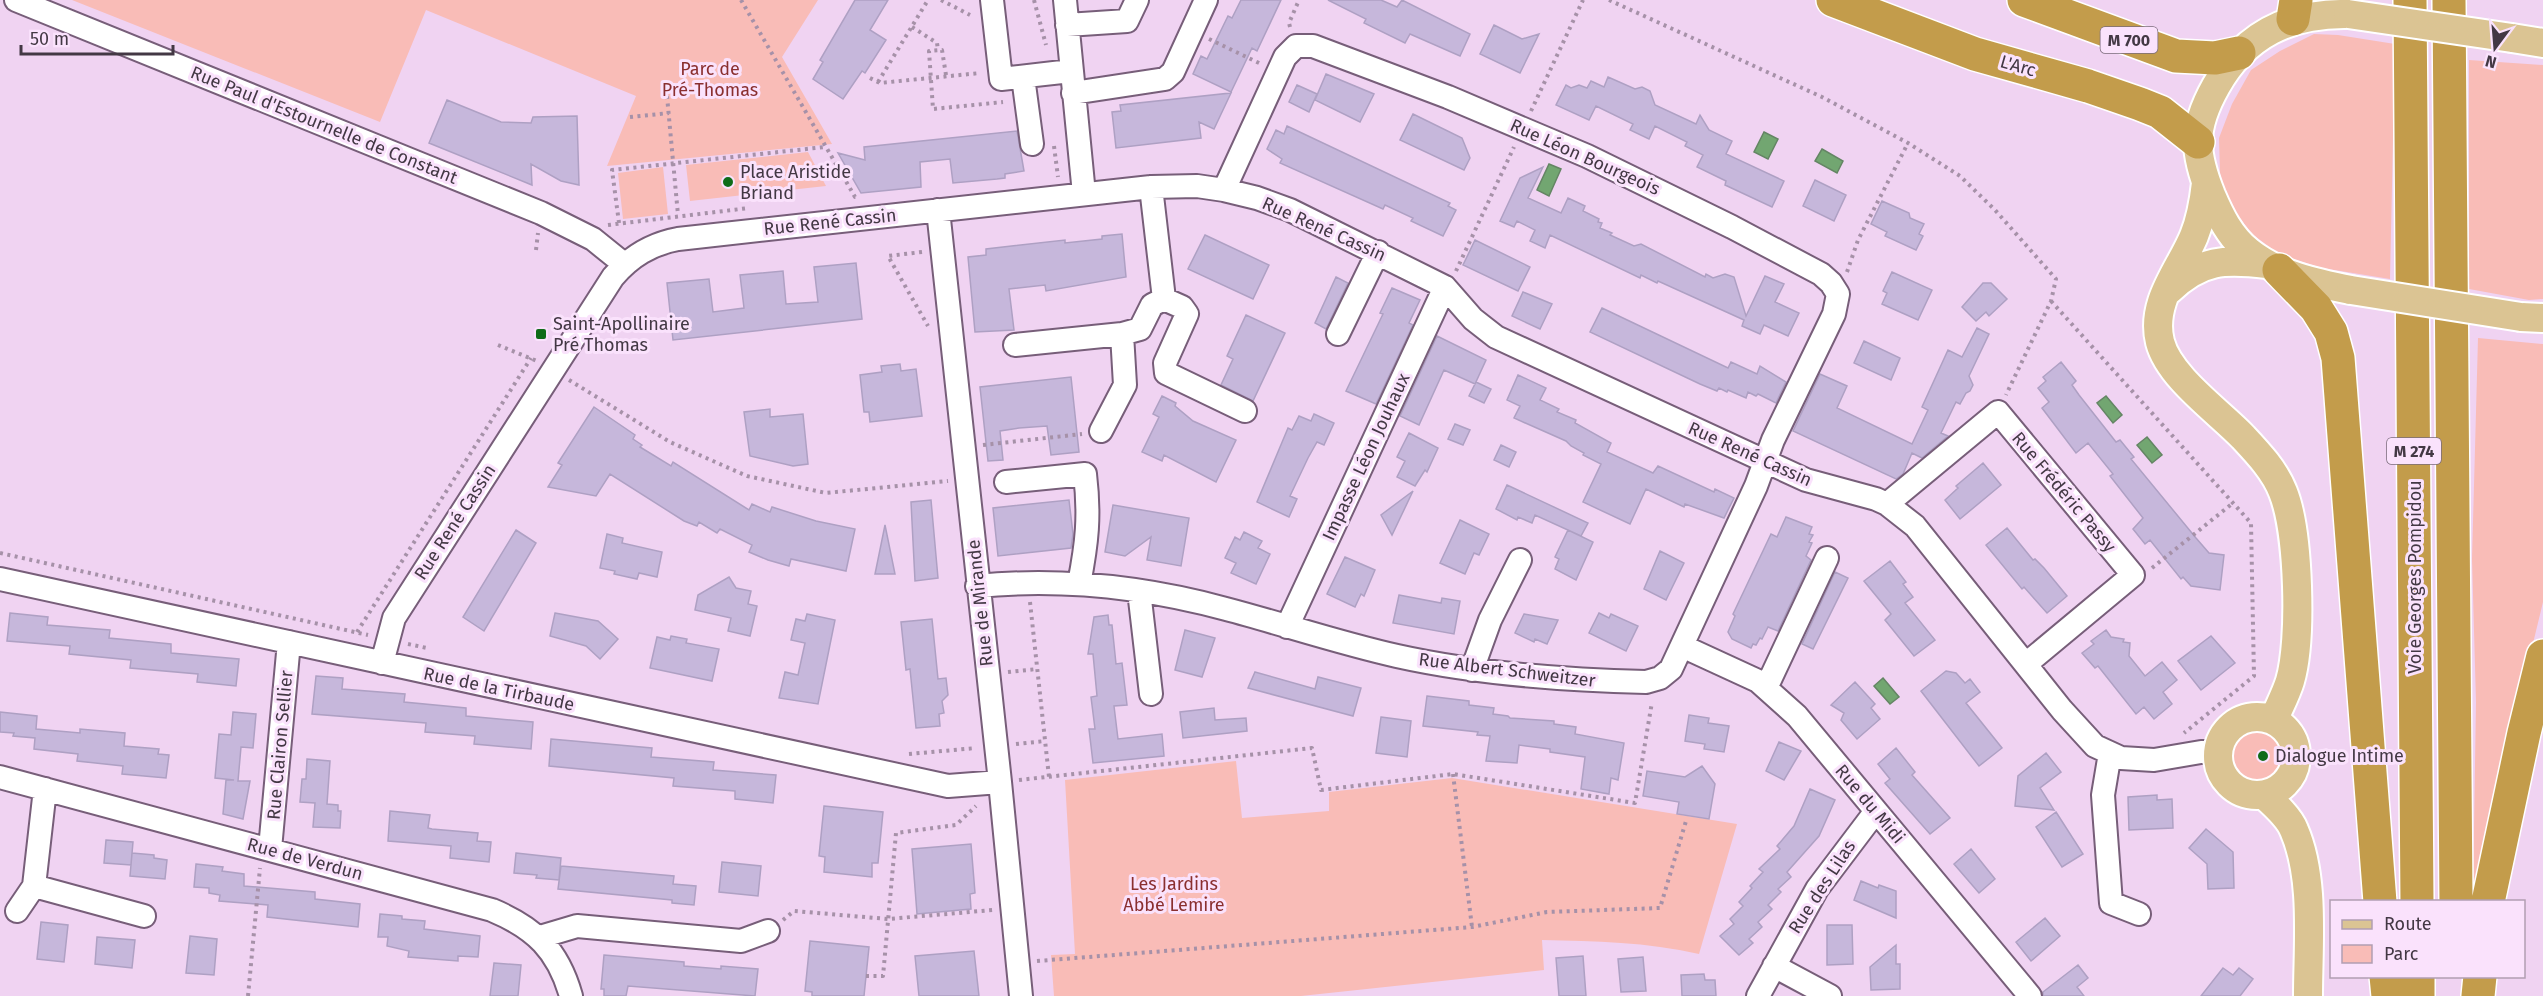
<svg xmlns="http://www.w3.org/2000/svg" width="2543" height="996" font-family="'Fira Sans',sans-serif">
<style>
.green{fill:#f9bcb7}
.water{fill:#72a671;stroke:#648564;stroke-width:1.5}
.building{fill:#c6b7db;stroke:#aea0c3;stroke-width:1.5}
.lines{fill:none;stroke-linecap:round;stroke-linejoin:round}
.minor-casing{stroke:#775e79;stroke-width:26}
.major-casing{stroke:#fff;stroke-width:32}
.highway-casing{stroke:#fff;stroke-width:36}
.path{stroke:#a691a8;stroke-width:4;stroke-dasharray:3 4.5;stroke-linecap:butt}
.minor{stroke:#fff;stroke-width:22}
.major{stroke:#dbc493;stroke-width:28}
.highway{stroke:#c39c4b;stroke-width:33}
.major-bridge-casing{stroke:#fff;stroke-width:32;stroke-linecap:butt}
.major-bridge{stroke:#dbc493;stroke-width:28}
.poi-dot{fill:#0f6c18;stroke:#fae2fc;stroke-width:2}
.labels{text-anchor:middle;stroke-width:6;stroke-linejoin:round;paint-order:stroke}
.shield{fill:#fae2fc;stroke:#7a6b7b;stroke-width:1.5}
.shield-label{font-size:16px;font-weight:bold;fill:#433844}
.street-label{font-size:18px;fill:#433844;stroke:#fae2fc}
.park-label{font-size:18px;fill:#8a2f2f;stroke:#fae2fc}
.poi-label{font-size:18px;fill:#433844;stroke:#fae2fc;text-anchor:start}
</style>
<rect width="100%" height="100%" fill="#f0d3f2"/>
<!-- green -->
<path class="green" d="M72,0H818L782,57L832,144L607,166L636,96L426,10L380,122Z
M2314,34L2338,35L2395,44L2390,279L2322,268L2280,255L2252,234L2227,202L2220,173L2219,138L2232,104L2251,70L2280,51Z
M2469,60L2543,65V299L2529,300L2469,289Z
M808,152L826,186L690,201L686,165Z
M663,167L668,214L623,219L618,173Z
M2478,338L2543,344V602L2473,891L2476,702L2472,559Z
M2229 755a26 26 0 1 1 52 0a26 26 0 1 1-52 0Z
M1236,761L1242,818L1329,811V792L1452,778L1737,824L1699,954C1647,942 1595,941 1542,940L1544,970L1301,996H1054L1051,955L1075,954L1065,780Z"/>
<!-- water -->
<path class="water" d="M1764,132L1778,139L1768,159L1754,152Z
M1822,149L1843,161L1837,173L1815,161Z
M1549,164L1561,169L1549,196L1537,190Z
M2106,396L2122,415L2113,423L2097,403Z
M2147,437L2162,455L2152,463L2137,445Z
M1883,678L1899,697L1890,704L1874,686Z"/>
<!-- building -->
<path class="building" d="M855,0H888L870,30L886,40L865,73L862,71L843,99L813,79L823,62L820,60Z
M1241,0H1281L1257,51L1252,48L1231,92L1193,74L1201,56L1207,59L1228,16L1232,18Z
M1328,0H1381L1397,7L1402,0L1470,34L1460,56L1410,34L1405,43L1364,23L1366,19Z
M1494,25L1522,39L1539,34L1520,73L1480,54Z
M1326,74L1374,94L1360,122L1315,100Z
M1608,77L1635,89L1642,87L1650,91L1655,105L1696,124L1700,115L1709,130L1732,141L1726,154L1784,181L1772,207L1725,185L1726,181L1697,167L1703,155L1685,146L1687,142L1655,126L1649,139L1630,130L1633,124L1596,106L1589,120L1556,105L1566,85L1571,88L1579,85L1587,88L1591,81L1604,87Z
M1297,85L1317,94L1309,112L1289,102Z
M1231,93L1214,129L1199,122L1201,138L1116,148L1112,112L1121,111L1120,105Z
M447,100L501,122L531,123L533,117L577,116L579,185L561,181L531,164L532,185L429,143Z
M1413,114L1462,138L1470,158L1464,170L1400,140Z
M1287,126L1450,203L1448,206L1456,210L1443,236L1411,221L1413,218L1385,205L1383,209L1280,163L1282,159L1267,149L1276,130L1284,134Z
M1017,131L1024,171L1005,174V178L997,179L953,183L950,159L920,162L921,187L861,193L838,153L865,160L864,147Z
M1543,167L1528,198L1561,213L1568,198L1585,206L1583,211L1599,219L1598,222L1602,223L1600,228L1612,233L1610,235L1634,246L1641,244L1705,277L1706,274L1713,278L1725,274L1734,277L1746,316L1765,276L1784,284L1775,302L1799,313L1788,336L1764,325L1760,334L1742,326L1744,320L1658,281L1657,283L1641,275L1640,278L1550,235L1545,248L1530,241L1535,230L1517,221L1514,227L1500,221L1520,178Z
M1815,180L1846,195L1834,221L1803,206Z
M1882,201L1909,213L1910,218L1924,224L1919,234L1923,236L1916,250L1885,236L1887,232L1871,224Z
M1122,234L1126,277L1046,291L1045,285L1009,289L1014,330L975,332L968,257L986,255V249L1065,240V243L1102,239V236Z
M1205,235L1269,265L1253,299L1188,269Z
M1475,240L1530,267L1518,291L1463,265Z
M856,263L862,319L673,340L667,283L709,279L713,312L744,308L740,275L783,271L786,304L818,302L814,267Z
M1892,272L1932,290L1918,320L1882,304L1887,293L1883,291Z
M1336,277L1348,283L1326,329L1315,323Z
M1983,283H1991L2007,299L1989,316L1986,312L1976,321L1962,307Z
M1392,288L1420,300L1409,323L1413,325L1376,404L1346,391L1383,314L1380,313Z
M1523,292L1552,304L1540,329L1512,316Z
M1602,308L1728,368L1731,362L1757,374L1760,366L1786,382L1776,403L1758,394L1756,396L1748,392L1746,398L1728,390L1727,392L1719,388L1717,391L1700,384L1590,332Z
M1246,315L1285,333L1253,401L1221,385L1233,359L1227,356Z
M1977,328L1989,334L1969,376L1973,385L1970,391L1966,393L1960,404L1956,402L1941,433L1948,436L1922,458L1912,453L1903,474L1896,479L1793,431L1820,374L1847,386L1837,408L1912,444L1928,410L1922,407L1948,350L1962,357Z
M1437,336L1486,360L1475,384L1444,370L1419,425L1400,416Z
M1864,341L1900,358L1891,380L1854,363Z
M2061,362L2076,381L2072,385L2079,395L2116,442L2120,440L2134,457L2131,459L2196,538L2209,553L2224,555L2220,590L2191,586L2183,577L2181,579L2150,540L2145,544L2133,529L2143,518L2110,476L2113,474L2088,443L2076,453L2042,408L2049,402L2038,388L2046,381L2043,377Z
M900,364L901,371L916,369L922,416L870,422L869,412H864L860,375L882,372L881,366Z
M1518,375L1546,388L1540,400L1559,409L1557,412L1576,420L1575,423L1611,443L1607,452L1653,473L1658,466L1714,492L1715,489L1734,498L1724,518L1685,504L1684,507L1646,489L1630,524L1583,502L1601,464L1583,455L1584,453L1571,446L1566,441L1514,418L1520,406L1507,400Z
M1071,377L1079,452L1051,455L1047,426L1019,428L1000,431L1003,460L988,461L980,387Z
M1476,382L1491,389L1484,403L1469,396Z
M1162,396L1176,403L1175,406L1193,421L1236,440L1216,482L1164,455L1162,461L1142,452L1159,417L1153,414Z
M594,407L635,435L633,439L642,445L640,447L671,466L673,462L749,510L752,504L770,512L772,507L816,521L855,529L846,571L791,559L789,566L768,560L749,552L752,545L720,529L717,533L699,522L697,526L684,521L610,474L596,496L548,487L562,465L558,463Z
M770,409V417L803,414L808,464L793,466L750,456L744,412Z
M1314,414L1334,423L1324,445L1317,442L1308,458L1290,496L1297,499L1289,517L1257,502L1288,428L1292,430L1299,416L1311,421Z
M1455,424L1470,430L1463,445L1448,439Z
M1409,433L1438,448L1427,472L1425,470L1415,486L1397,477L1405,461L1397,457Z
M1501,445L1516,452L1509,467L1494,460Z
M1983,463L2001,485L1960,519L1945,500L1958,488L1956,486Z
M1507,485L1588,523L1581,536L1535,515L1532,523L1518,517L1517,520L1496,509Z
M1413,491L1392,535L1381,515Z
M931,500L938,578L915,581L911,502Z
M1069,500L1073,534L1071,548L998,556L993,508Z
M1113,505L1189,518L1181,566L1147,560L1151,537L1125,556L1105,552Z
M1786,517L1812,527L1809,534L1813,535L1809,542L1812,543L1806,556L1811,560L1778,631L1768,627L1762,639L1760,638L1756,645L1753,644L1751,648L1732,639L1728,632L1735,616L1733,614L1771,534L1777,537Z
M1460,520L1489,534L1479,555L1474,553L1465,574L1440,563Z
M885,525L895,574H875Z
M2007,528L2033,560L2035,559L2044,568L2067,596L2047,613L2024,587L2022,589L1986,545Z
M516,530L536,543L484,631L463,617Z
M1568,530L1593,542L1576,580L1555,569L1559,559L1555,557Z
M1244,532L1262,541L1258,548L1270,554L1256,584L1231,573L1236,563L1225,558L1235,537L1240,540Z
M607,534L623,538L622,543L662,552L657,577L639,573L637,579L614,574L615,571L600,568Z
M1660,551L1684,563L1666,600L1644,589Z
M1345,557L1375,570L1364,596L1361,594L1355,607L1327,594Z
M1890,561L1906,582L1903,584L1913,597L1905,603L1935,640L1914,656L1885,620L1891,614L1864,581Z
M1835,572L1848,578L1813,649L1802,644Z
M729,577L736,588L751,591L748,604L757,606L750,636L728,631L731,618L695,610L698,595Z
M1399,595L1441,603L1442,598L1460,601L1454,634L1393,623Z
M10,613L48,617L47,625L110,630L109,638L171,644V653L239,659L236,686L197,682L198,674L130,668L131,660L69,654L70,646L7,641Z
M555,613L598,621L618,639L600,659L586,646L550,636Z
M1599,613L1609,618L1611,614L1638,626L1626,651L1589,633Z
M807,614L835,620L818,704L779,698L785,672L798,675L805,643L791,640L796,619L805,621Z
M1524,614L1558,620L1547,644L1535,639L1534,642L1515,633Z
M1108,615L1109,625H1112L1116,664L1122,663L1127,705L1114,706L1118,739L1162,734L1164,756L1093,763L1089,729H1095L1091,697L1097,696L1093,654H1088L1094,617Z
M932,619L938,679L946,678L948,695L942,701L944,713L939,714L940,726L916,728L910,669L906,670L901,622Z
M1185,630L1215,638L1202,677L1175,670Z
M2106,630L2111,637L2124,639L2123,642L2130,643L2129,656L2145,676L2162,662L2177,680L2163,692L2172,704L2154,719L2144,707L2136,714L2098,666L2095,668L2082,653L2094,644L2091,641Z
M671,636L687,639L686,643L719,649L712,681L650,668L657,637L670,640Z
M2211,636L2235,663L2201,690L2178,661Z
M1946,671L1956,673L1965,683L1970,679L1980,692L1966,703L2002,748L1979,766L1921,691Z
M1255,672L1315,689L1318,677L1361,688L1353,716L1248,688Z
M316,676L343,678L342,689L405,694L404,702L466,708V716L533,722L531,749L474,744L475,736L425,732L426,723L312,714Z
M1855,682L1875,704L1871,708L1880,719L1857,739L1841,720L1844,713L1831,705Z
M1427,696L1469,701V705L1494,708L1493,714L1508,716L1510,718L1554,721V724L1576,727L1575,734L1624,743L1618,780L1611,778L1609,794L1581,789L1585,757L1550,752V749L1519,745L1517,763L1486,761L1490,736L1477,735L1478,732L1423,726Z
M1214,708L1215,720L1246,718L1247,731L1183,738L1180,712Z
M0,712L37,716L36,729L80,733V729L125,733L124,746L159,749L158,754L169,755L166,778L122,774L123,766L77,761L78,754L34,749L35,738L13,736L14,733L0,732Z
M233,712L256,714L253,748L241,747L238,781H250L243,819L223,814L226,780H234L215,778L219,734L231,735Z
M1689,715L1709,718L1708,723L1729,726L1724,752L1704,749L1705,744L1685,741Z
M1381,717L1411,721L1407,757L1376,753Z
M551,739L652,748L651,757L714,762L713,770L776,775L773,803L735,799V791L673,786L674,778L549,766Z
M1779,742L1801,751L1784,780L1766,771Z
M1896,748L1915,772L1912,775L1950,818L1930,834L1885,783L1890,779L1878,764Z
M2046,753L2061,772L2040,788L2054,810L2015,806L2018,776Z
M307,759L330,761L327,804L338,805V811H341L340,828L313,827L315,803L300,802L302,779H306Z
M1702,766L1715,784L1709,819L1677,814L1679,802L1643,796L1647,771L1685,777Z
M1810,789L1835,800L1819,836L1787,872L1791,877L1778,889L1781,892L1768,905L1772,909L1758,922L1762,927L1749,939L1753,943L1739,955L1720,936L1734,924L1730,919L1743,906L1739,902L1752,888L1750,886L1763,872L1759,869L1780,849L1777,846L1794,826Z
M2157,795V800L2172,799L2173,828L2129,830L2128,797Z
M824,806L883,812L878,863H872V877L824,872L825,857L819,856Z
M390,811L430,815L428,828L432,829L478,833L477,841L491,842L489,862L450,858L451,846L388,841Z
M2056,812L2083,854L2062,867L2036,827Z
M2206,829L2233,852L2234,888L2208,889L2207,864L2189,848Z
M106,840L133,842L131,865L104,863Z
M971,844L975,893L970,894L971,909L917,914L912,849Z
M1971,849L1995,879L1979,893L1954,864Z
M132,853L154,855V858L167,860L165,879L130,876Z
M516,853L561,858L559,880L536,878L537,875L514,873Z
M722,862L761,866L758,896L719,892Z
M196,864L223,867L222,871L244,874V886L315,892V899L360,904L358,927L267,917L268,905L219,901L220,895L209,893V888L194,887Z
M561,866L674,876L673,884L696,886L694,905L672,903V900L558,889Z
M1861,881L1878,888L1879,885L1896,891V918L1854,900Z
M380,914L402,916V919L425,921L424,929L480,936L478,957L458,956V961L408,957L409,951L387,946L388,937H378Z
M2045,918L2060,936L2031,961L2016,942Z
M41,922L68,925L64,962L37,959Z
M1827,925H1852L1853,964L1827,965Z
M190,936L217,939L214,975L186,973Z
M97,937L135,940L132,968L95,964Z
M810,941L869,947L864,996H812V992L805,991Z
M1896,945V964H1900V989L1871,990L1870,967Z
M974,951L979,996H919L915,956Z
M604,955L684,962V966L721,969V966L758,969L755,996L628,986L626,996H604V989H601Z
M1583,956L1586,996H1559L1556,958Z
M1643,957L1646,991L1621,992L1618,959Z
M494,963L521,965L518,996H490Z
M2078,965L2088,978L2077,987L2084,996H2043V992Z
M2223,968L2233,975L2239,968L2253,979L2240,996H2201Z
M1704,974L1705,980H1715L1716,996H1682L1681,975Z"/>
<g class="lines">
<defs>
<path id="minor" d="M16,0L541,213L593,239L624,264
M992,0L1001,79L1071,71
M1065,0L1084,194
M1067,25L1127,21L1137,0
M1023,77L1032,144
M1073,93L1165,79L1173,72L1206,0
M938,210L1000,782L1021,996
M1164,299L1182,307L1187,314L1165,363L1166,373L1245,411
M1338,334L1378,252
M1015,345L1122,334
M1101,431L1125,385L1122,334L1140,329L1152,305L1164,299L1151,187
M1006,482L1085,474C1090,516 1087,543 1079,584
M1887,504L1998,412L2133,575L2026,664
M0,579L948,786L1000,782
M977,586C1060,578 1145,587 1226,609C1283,624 1339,643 1397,656C1478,674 1562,680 1646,682L1660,678L1671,669L1756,486L1773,440L1834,314L1838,294L1831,283L1821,274L1732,227L1587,156L1448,97L1313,46H1296L1285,57L1224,190
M1139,591L1151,694
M1287,627L1445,287
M1682,646L1758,681L1797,716L2030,996
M382,663L394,618L613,277C631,256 651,244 678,239L1151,187L1197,186L1224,190L1257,198L1290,210L1445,287L1473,319L1496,337L1806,480L1876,499L1887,504L1915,526L2062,710L2095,746L2121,758L2154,760L2201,752H2217
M1472,670L1490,620L1520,560
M1767,686L1827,558
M2110,753L2103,795L2111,903L2139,914
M0,777L492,910C535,928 558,950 571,996
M270,849L289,642
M34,886L45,789
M17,911L34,886L144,916
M540,937L577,926L741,941L768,931
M1774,966L1830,996
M1758,996L1817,889L1876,811"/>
<path id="major" d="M2348,14C2290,13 2245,34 2216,86C2207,102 2198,124 2198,142C2198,159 2205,180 2211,195C2220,216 2230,237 2249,252C2278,275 2315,283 2351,290
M2512,38L2543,43
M2206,183C2204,201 2201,219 2194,236C2180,270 2150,302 2160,342C2169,377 2218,411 2243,437C2258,453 2275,471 2283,492C2299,532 2302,640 2290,681C2286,694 2279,707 2274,719
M2169,290C2201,259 2225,259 2267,264
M2521,317L2543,318
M2218 756a39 39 0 1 1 78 0a39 39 0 1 1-78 0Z
M2264,795C2274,804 2289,817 2294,830C2315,878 2308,944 2308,996"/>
<path id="highway" d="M1833,0L1975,54L2088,86L2140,104L2160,112L2198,142
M2024,0L2176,56L2215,58L2239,53
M2410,0L2417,902
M2449,0L2456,902
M2293,19L2296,0
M2279,270L2316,308L2331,332L2338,358L2380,902
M2488,902L2524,733L2543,656
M2386,976L2388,996
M2418,976V996
M2478,996L2480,976"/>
</defs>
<!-- minor casing -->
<use href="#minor" class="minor-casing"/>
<!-- major casing -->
<use href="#major" class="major-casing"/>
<!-- highway casing -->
<use href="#highway" class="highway-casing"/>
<!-- path -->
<path class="path" d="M741,0L855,197H857
M941,0L970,15
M1034,0L1046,45
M1609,0L1822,97L1908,143L1960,176L1995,210L2056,279L2051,301L2006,395
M912,27L937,43L938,50
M1290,27L1289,23L1299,0
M1209,39L1261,64
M946,75L942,50L929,51L933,109L1003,102
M870,78L880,83L980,73
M878,82L928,0
M667,96L678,215
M1531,111L1583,0
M630,117L669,113
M1054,146L1058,177
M619,223L612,170L825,147
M608,225L749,208
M536,250L538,233
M922,252L888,256L928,326
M1456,271L1514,147
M1847,272L1858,240L1908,143
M2051,301L2251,523L2254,676L2184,733
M498,345L537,361
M569,380L670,442L747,476L826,493L948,481
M983,445L1082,434
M0,553L368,635
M2152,568L2233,503
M1030,602L1049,777
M357,632L531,358
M408,644L427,648
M1008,672L1037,669
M1016,744L1045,741
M909,754L976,748
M1453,774L1472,927
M1019,780L1312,748L1321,790L1453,774L1635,803L1652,702
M783,920L794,911L888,919L993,910
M1037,961L1472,927L1547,912L1660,908L1686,821
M866,976H883L896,833L956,825L976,806
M248,996L260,868"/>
<!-- minor -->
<use href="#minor" class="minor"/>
<!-- major -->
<use href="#major" class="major"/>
<!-- highway -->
<use href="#highway" class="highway"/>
<defs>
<path id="major-bridge" d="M2348,14L2512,38
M2351,290L2521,317"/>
</defs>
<!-- major-bridge casing -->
<use href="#major-bridge" class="major-bridge-casing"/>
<!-- major-bridge -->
<use href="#major-bridge" class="major-bridge"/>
</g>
<!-- markers -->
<g class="poi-dot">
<circle cx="728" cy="182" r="6"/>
<rect x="535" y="328" width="12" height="12" rx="3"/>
<circle cx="2263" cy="756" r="6"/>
</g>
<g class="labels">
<!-- shield labels -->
<g class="shield">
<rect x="2100.5" y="27" width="57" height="26" rx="4.5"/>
<rect x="2387" y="438" width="54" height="26" rx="4.5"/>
</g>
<g class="shield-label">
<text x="2129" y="46">M 700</text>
<text x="2414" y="457">M 274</text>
</g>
<!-- street labels -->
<g class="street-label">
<text transform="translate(2018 66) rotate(16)" y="6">L'Arc</text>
<text transform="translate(324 125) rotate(22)" y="6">Rue Paul d'Estournelle de Constant</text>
<text transform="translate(1585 157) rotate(24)" y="6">Rue Léon Bourgeois</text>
<text transform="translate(830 222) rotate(-6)" y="6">Rue René Cassin</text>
<text transform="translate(1324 229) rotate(24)" y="6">Rue René Cassin</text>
<text transform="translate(1750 454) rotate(24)" y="6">Rue René Cassin</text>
<text transform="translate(1366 457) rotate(-65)" y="6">Impasse Léon Jouhaux</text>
<text transform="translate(2064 492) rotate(50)" y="6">Rue Frédéric Passy</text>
<text transform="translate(455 522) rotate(-57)" y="6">Rue René Cassin</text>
<text transform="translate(2415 577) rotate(-90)" y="6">Voie Georges Pompidou</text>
<text transform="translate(980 603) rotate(-96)" y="6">Rue de Mirande</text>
<text transform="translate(1507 670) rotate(7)" y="6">Rue Albert Schweitzer</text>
<text transform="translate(499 689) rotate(12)" y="6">Rue de la Tirbaude</text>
<text transform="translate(280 745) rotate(-85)" y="6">Rue Clairon Sellier</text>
<text transform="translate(1870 804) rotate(50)" y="6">Rue du Midi</text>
<text transform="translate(305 859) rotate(15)" y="6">Rue de Verdun</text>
<text transform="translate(1822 887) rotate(-57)" y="6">Rue des Lilas</text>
</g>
<!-- park labels -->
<g class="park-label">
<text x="710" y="75">Parc de<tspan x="710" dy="21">Pré-Thomas</tspan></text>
<text x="1174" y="890">Les Jardins<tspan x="1174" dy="21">Abbé Lemire</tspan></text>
</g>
<!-- poi labels -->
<g class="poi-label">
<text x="740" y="178">Place Aristide<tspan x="740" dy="21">Briand</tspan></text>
<text x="553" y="330">Saint-Apollinaire<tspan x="553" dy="21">Pré Thomas</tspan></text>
<text x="2275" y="762">Dialogue Intime</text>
</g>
</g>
<!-- legend -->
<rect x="2330" y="900" width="195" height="78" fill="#fae2fc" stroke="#b19eb2" stroke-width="1.5"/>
<rect x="2342" y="920" width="30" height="9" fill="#dbc493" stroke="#b19eb2" stroke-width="1.5"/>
<text x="2384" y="930" font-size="18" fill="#433844">Route</text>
<rect x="2342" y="945" width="30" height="18" fill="#f9bcb7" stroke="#b19eb2" stroke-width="1.5"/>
<text x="2384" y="960" font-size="18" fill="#433844">Parc</text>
<!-- north arrow -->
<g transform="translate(2495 48) rotate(196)" stroke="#fae2fc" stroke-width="4.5" paint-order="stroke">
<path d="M0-4.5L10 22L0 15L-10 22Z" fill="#433844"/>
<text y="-9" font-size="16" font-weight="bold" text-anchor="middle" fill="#433844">N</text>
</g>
<!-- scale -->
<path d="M21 45v9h152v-9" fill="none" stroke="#433844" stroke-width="3"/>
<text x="30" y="45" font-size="18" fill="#433844" stroke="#fae2fc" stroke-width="4.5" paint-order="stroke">50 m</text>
</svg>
